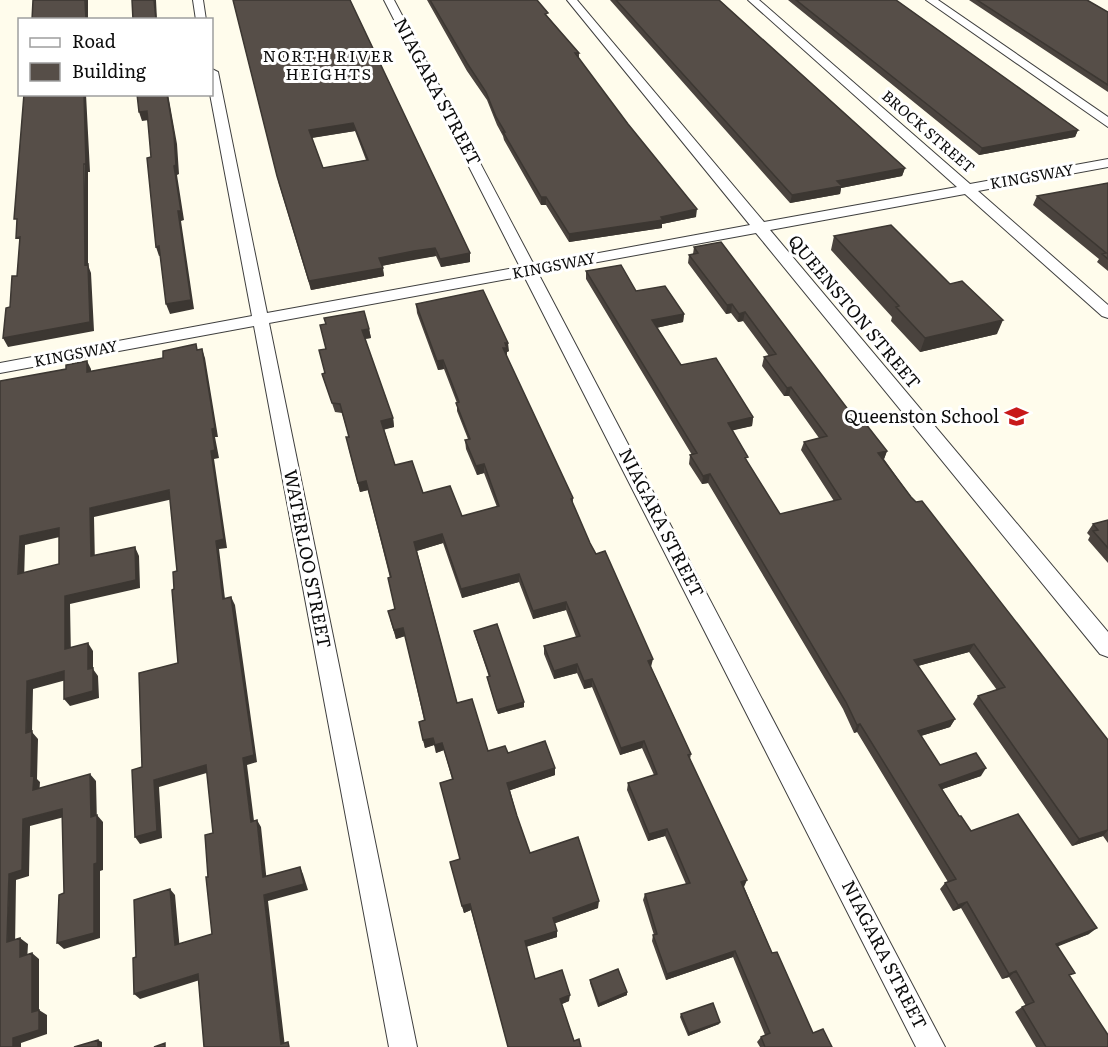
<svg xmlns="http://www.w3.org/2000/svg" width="1108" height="1047" font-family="Literata,serif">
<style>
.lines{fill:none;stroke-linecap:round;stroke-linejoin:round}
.minor-casing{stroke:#3f3f3f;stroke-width:2}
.minor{fill:#fff;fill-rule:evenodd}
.wall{fill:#4a433e;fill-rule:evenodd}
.shaded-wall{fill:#3c3732}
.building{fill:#564e48;stroke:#3c3732;stroke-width:1.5;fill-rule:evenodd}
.labels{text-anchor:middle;stroke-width:6;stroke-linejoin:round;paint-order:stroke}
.far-street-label{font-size:15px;fill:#0c0c0c;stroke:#fff}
.far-neighbourhood-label{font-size:16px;letter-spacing:1.5px;fill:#0c0c0c;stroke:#fff}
.street-label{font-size:18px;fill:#0c0c0c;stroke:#fff}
.poi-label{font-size:18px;fill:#0c0c0c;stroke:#fff;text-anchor:end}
</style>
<rect width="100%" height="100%" fill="#fffcec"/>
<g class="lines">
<defs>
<path id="minor" d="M193,0H203L206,20H196Z
M384,0H394L534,265L750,225L567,0H577L764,222L957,187L748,0H759L970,184L1108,159V167L978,191L1108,305V318L1102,316L965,194L770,230L1108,632V657L1100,654L756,233L538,273L945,1047H916L524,276L269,323L417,1047H389L254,326L0,373V363L252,316L210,94L212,69L218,72L267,313L520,267Z
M926,0H938L1108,117V127Z"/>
</defs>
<!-- minor casing -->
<use href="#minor" class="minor-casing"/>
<!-- minor -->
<use href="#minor" class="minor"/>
</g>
<!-- wall -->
<path class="wall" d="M233,0H350L470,253V262L441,267L436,256L415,259L382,266L384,276L311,290L279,184ZM355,131L366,160L323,168L312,138Z
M427,0H537L548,17L579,53V59L696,217L662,224V228L569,242L546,205H541L504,140L503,136L497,125L487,100L467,71Z
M610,0H719L905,168L902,176L841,188L840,194L790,203Z
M788,0H896L1078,130L1075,137L979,155Z
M969,0H1087L1108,12V92Z
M1108,183V271L1097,262L1099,259L1033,205L1037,196Z
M834,236L997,334L920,352L891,321L892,317L831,250Z
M694,247L856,420L887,451L884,459L911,497L1108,740V843L1103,836L1072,846L973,704L978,696L997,690L969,652L918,666L955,719L950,727L921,736L940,765L981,776L942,789L959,816L971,831L1089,934L1057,946L1070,977L1108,1047H1036L1015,1012L1022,1007L1026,1006L1009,977L1002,979L961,908L953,911L940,889L945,883L948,882L857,732L854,733L843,709L708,483L702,484L689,464L690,455H692L586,279V271L636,291L684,314L683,322L656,328L681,365L753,417L752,426L732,430L747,462L780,514L834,501L801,450L804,442L819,438L789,396H784L762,366L764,357L769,356L743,321L738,322L731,313L726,314L688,263L689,255L693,254Z
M416,304L509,351L507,352V357L573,498V505L590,543L651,667L691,754L690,759L772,953L813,1033L832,1047H760L757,1042L761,1037L765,1035L733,957L666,980L652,941L653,935H654L643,900L645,894L686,884L665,836L648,841L627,790L628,783L654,775L642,748L620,755L592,687L584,689L577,673L554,679L544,654V646L576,637L566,610L533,619L519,582L462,598L443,543L417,551L457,703L488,751L508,753L555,775L510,790L517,816L530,853L598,908L555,923L557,937L526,947L535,979L569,1001L561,1004L574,1041L581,1047H508L471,910L464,913L452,869L460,859L440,783L452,779L444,750L436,753L434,745L425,748L419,722L424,720L405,636L396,639L390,619L395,609L390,578L368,490L360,492L348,446L349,437L342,413L335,412L322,374L325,373V349L369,329L371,338L365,339L393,418L394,427L384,429L395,465L423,493L462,516L497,507L484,473L477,475L466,449L465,440L468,439L457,411V403L444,369L438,370L417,313Z
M1108,520V563L1088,540L1090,536L1087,533L1093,524Z
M474,631L524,707L498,714L488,681L487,677H489L475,635Z
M590,980L627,992V995L598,1007L590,983Z
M681,1014L720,1022L719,1024L688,1036L680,1017Z"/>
<!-- shaded-wall -->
<path class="shaded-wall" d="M85,0H88V20H86Z
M154,0H156L157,20H156Z
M84,94H86L90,172H88V265L91,273L94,331L8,347L3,338L85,265Z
M167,94H168L177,144L179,174L177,175L184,220L181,221L194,309L170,314L166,304L178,211Z
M147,111L149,120L142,121L139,112Z
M353,123L355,131L310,138L309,130Z
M1078,130L1075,137L979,155L982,148Z
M905,168L902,176L841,188L840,194L790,203L792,195L837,181Z
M541,197H546V205H541Z
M697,209L696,217L662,224V228L569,242V234L661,217Z
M159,246L163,255L159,256L156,247Z
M435,248L436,256L380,266L379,258Z
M470,253V262L441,267L440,259Z
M383,268L384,276L311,290L309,281Z
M732,304L731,313L726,314L727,305Z
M745,312L743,321L738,322L739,314Z
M684,314L683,322L651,329L652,320Z
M1003,320L997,334L920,352L925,338Z
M369,329L371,338L363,339L362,330Z
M505,343H508L509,351L507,352V357L503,348Z
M202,349L205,358L218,437H215L219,458L214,459L227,548L219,549L226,607L223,599L216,541Z
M443,360L444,369L438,370L437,361Z
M87,361L91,369V381L87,372Z
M791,387L789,396H784L787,388Z
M753,417L752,426L726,432L728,423Z
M393,418L394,427L383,430L381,421Z
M887,451L884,459L878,453Z
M484,464V473L477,475L476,466Z
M710,474L708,483L702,484L703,476Z
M366,481L368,490L360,492L358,483Z
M169,490L173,499L94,517L95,565L91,556L90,508Z
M59,528L64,536L25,545L24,582L18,574L20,536Z
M442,534L443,543L416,551L414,542Z
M135,547L139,556L140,588L70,604L71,657L65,649V596Z
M519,574V582L462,598L461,589Z
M231,597L235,605L257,762L247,765L255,829L251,822L243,758Z
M566,602V610L533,619V611Z
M403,628L405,636L396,639L394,630Z
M88,643L93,651V669L98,676L99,698L70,706L64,699L88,669Z
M974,644L969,652L910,668L914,660Z
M653,659L651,667L647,669L648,661Z
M577,664V673L554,679V671Z
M64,671L70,679L33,689L32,732L38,739L37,779L40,782L39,797L33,790L26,733L27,681Z
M592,679V687L584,689V681Z
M524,702V707L498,714L497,710Z
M955,719L950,727L914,738L918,731Z
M860,724L857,732L854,733L857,725Z
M433,738L434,745L425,748L423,740Z
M644,741L642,748L620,755L621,748Z
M442,743L444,750L436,753L435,745Z
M206,765L210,772L159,787L162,838L140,844L135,837L154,780Z
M555,768V775L508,791L507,783Z
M986,768L981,776L934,792L939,785Z
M90,774L96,781L97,824L91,817Z
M62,809L68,816L30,826L29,876L16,880L15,948L7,942L9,874L23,819Z
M97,815L103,822V870L100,871V938L64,949L57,943L94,864Z
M257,820L261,827L267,883L263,877Z
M667,829L665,836L648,841L649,834Z
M1108,830L1103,836L1072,846L1079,839Z
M300,867L303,874L308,890L268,901L285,1047L281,1044L264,895Z
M747,880L744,887L739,888L741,882Z
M170,889L175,895L180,951L175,945Z
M599,901L598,908L553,924V918Z
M967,902L961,908L953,911L958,905Z
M470,904L471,910L464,913L462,906Z
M1097,928L1089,934L1049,950L1056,944Z
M557,931V937L525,947V941Z
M20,938L28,944L27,962L20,957Z
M735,951L733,957L666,980L667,974Z
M32,953L39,959V1010L47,1015V1034L21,1043V1047H13V1038L32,1012Z
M1016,971L1009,977L1002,979L1009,974Z
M198,974L203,979L140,999L134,994Z
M627,992V995L598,1007L599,1004Z
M570,995L569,1001L560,1005V999Z
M720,1022L719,1024L688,1036L689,1033Z
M98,1040L102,1042V1047H98Z"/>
<!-- building -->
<path class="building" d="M33,0H85L86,20H32Z
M132,0H154L156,20H133Z
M233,0H350L470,253L440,259L435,248L414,251L379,258L383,268L309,281L277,176ZM353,123L368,160L323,168L309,130Z
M430,0H537L548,13L545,14L579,53H575L628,124L697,209L661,217L663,220L569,234L546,197H541L503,132H505L496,117L486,92L467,63Z
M616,0H719L905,168L837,181L842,186L792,195Z
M796,0H896L1078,130L982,148Z
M977,0H1087L1108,12V85Z
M24,94H84L86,164H84L85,265L88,264L90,322L3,338L6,308L10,307L12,276H17L20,237L16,238L17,219H14Z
M137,94H167L174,135L176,165L174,166L181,211H178L191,300L166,304L159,246L156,247L153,218L147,158L151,157L147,111L139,112Z
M1108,183V259L1102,254L1106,253L1037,196Z
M891,225L950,284L962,281L1003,320L925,338L896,307L899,306L834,236Z
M721,242L856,420L862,419L887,451L878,453L911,497L916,502L922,501L1108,740V830L1079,839L978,696L1005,687L974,644L914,660L955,719L918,731L940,765L976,753L986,768L939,785L959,816H961L971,831L1018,814L1097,928L1056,944L1075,973L1069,975L1108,1035V1047H1046L1022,1007L1034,1002L1016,971L1009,974L967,902L958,905L945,883L956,879L860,724L857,725L846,702L710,474L703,476L690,455L697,453L586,271L621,265L636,291L665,286L684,314L652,320L681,365L716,358L753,417L728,423L748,457L745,458L780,514L841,499L804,442L827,436L791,387L787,388L764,357L776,354L745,312L739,314L732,304L727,305L689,255L698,253L694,247Z
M483,290L508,343H505L507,348H503L573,498L571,499L590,543L596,554L605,551L653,659L648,661L691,754L688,755L747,880L741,882L772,953L777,952L813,1033L823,1029L832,1047H765L761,1037L770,1033L735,951L667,974L653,935L657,934L645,894L690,883L667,829L649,834L628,783L657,774L644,741L621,748L592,679L584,681L577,664L554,671L544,646L580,636L566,602L533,611L519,574L461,589L442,534L414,542L457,703L472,699L488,751L505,746L508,753L545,741L555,768L507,783L517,816L530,853L578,837L599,901L553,918L557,931L525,941L535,979L562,970L570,995L560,999L574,1041L579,1039L581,1047H508L470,904L462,906L450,862L460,859L440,783L453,779L442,743L435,745L433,738L423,740L419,722L425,720L403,628L394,630L388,611L395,609L388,578L391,577L366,481L358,483L346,437H349L340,404L332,403L322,374L325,373L319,350L326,349L320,325L326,324L324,318L364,311L369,329L362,330L393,418L381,421L395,465L412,461L423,493L450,486L462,516L499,506L484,464L476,466L465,440L470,439L456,403L459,402L443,360L437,361L416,304Z
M196,344L197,350L202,349L215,428L212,429L215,450L211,451L224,539L216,541L223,599L231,597L254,755L243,758L251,822L257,820L263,877L300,867L304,884L264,895L281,1044L288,1042L289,1047H204L198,974L134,994L133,958L136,957L134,900L170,889L175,945L212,934L206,877H208L205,835L213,833L206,765L154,780L157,831L135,837L132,770L142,767L139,673L178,663L172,590L174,589L173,572L177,571L169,490L90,508L91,556L135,547L136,580L65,596V649L88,643V669L93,668V691L64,699V671L27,681L26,733L32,731L31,776L34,775L33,790L90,774L91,817L97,815V863L94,864V933L57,943L59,895L64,893L62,809L23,819L22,870L9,874L7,942L20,938V957L32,953V1012L39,1010V1030L13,1038V1047H0V381L66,369V365L87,361V372L163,358V351ZM59,528V564L18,574L20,536Z
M1108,520V548L1093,531L1098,530L1093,524Z
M497,624L524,702L497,710L487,677L490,676L474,631Z
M618,969L627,992L599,1004L590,980Z
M713,1003L720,1022L689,1033L681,1014Z
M98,1040V1047H74Z
M165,1043V1047H154Z"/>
<!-- icons -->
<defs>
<symbol id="school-bare" viewBox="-9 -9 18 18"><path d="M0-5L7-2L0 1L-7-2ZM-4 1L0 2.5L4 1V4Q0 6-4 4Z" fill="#c8191a" stroke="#fff" stroke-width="2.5" paint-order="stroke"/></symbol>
</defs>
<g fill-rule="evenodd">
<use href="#school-bare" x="1000" y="400" width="33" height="33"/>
</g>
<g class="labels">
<!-- far-street labels -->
<g class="far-street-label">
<text transform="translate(928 132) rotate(41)" y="5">BROCK STREET</text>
<text transform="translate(1032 177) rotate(-10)" y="5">KINGSWAY</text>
<text transform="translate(554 266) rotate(-11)" y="5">KINGSWAY</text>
<text transform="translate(76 354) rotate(-11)" y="5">KINGSWAY</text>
</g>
<!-- far-neighbourhood labels -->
<g class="far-neighbourhood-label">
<text x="329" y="62">NORTH RIVER<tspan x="329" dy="18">HEIGHTS</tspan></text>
</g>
<!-- street labels -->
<g class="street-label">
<text transform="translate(437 92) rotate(62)" y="6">NIAGARA STREET</text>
<text transform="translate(854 312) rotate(50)" y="6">QUEENSTON STREET</text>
<text transform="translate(661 523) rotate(63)" y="6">NIAGARA STREET</text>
<text transform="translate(307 559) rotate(79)" y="6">WATERLOO STREET</text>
<text transform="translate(884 955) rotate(63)" y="6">NIAGARA STREET</text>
</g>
<!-- poi labels -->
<g class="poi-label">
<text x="999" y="423">Queenston School</text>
</g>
</g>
<!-- legend -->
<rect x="18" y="18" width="195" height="78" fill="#ffffff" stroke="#9e9e9e" stroke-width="1.5"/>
<rect x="30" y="38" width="30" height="9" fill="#ffffff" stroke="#9e9e9e" stroke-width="1.5"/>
<text x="72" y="48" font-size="18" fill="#0c0c0c">Road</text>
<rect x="30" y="63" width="30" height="18" fill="#564e48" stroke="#9e9e9e" stroke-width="1.5"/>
<text x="72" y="78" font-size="18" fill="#0c0c0c">Building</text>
</svg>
